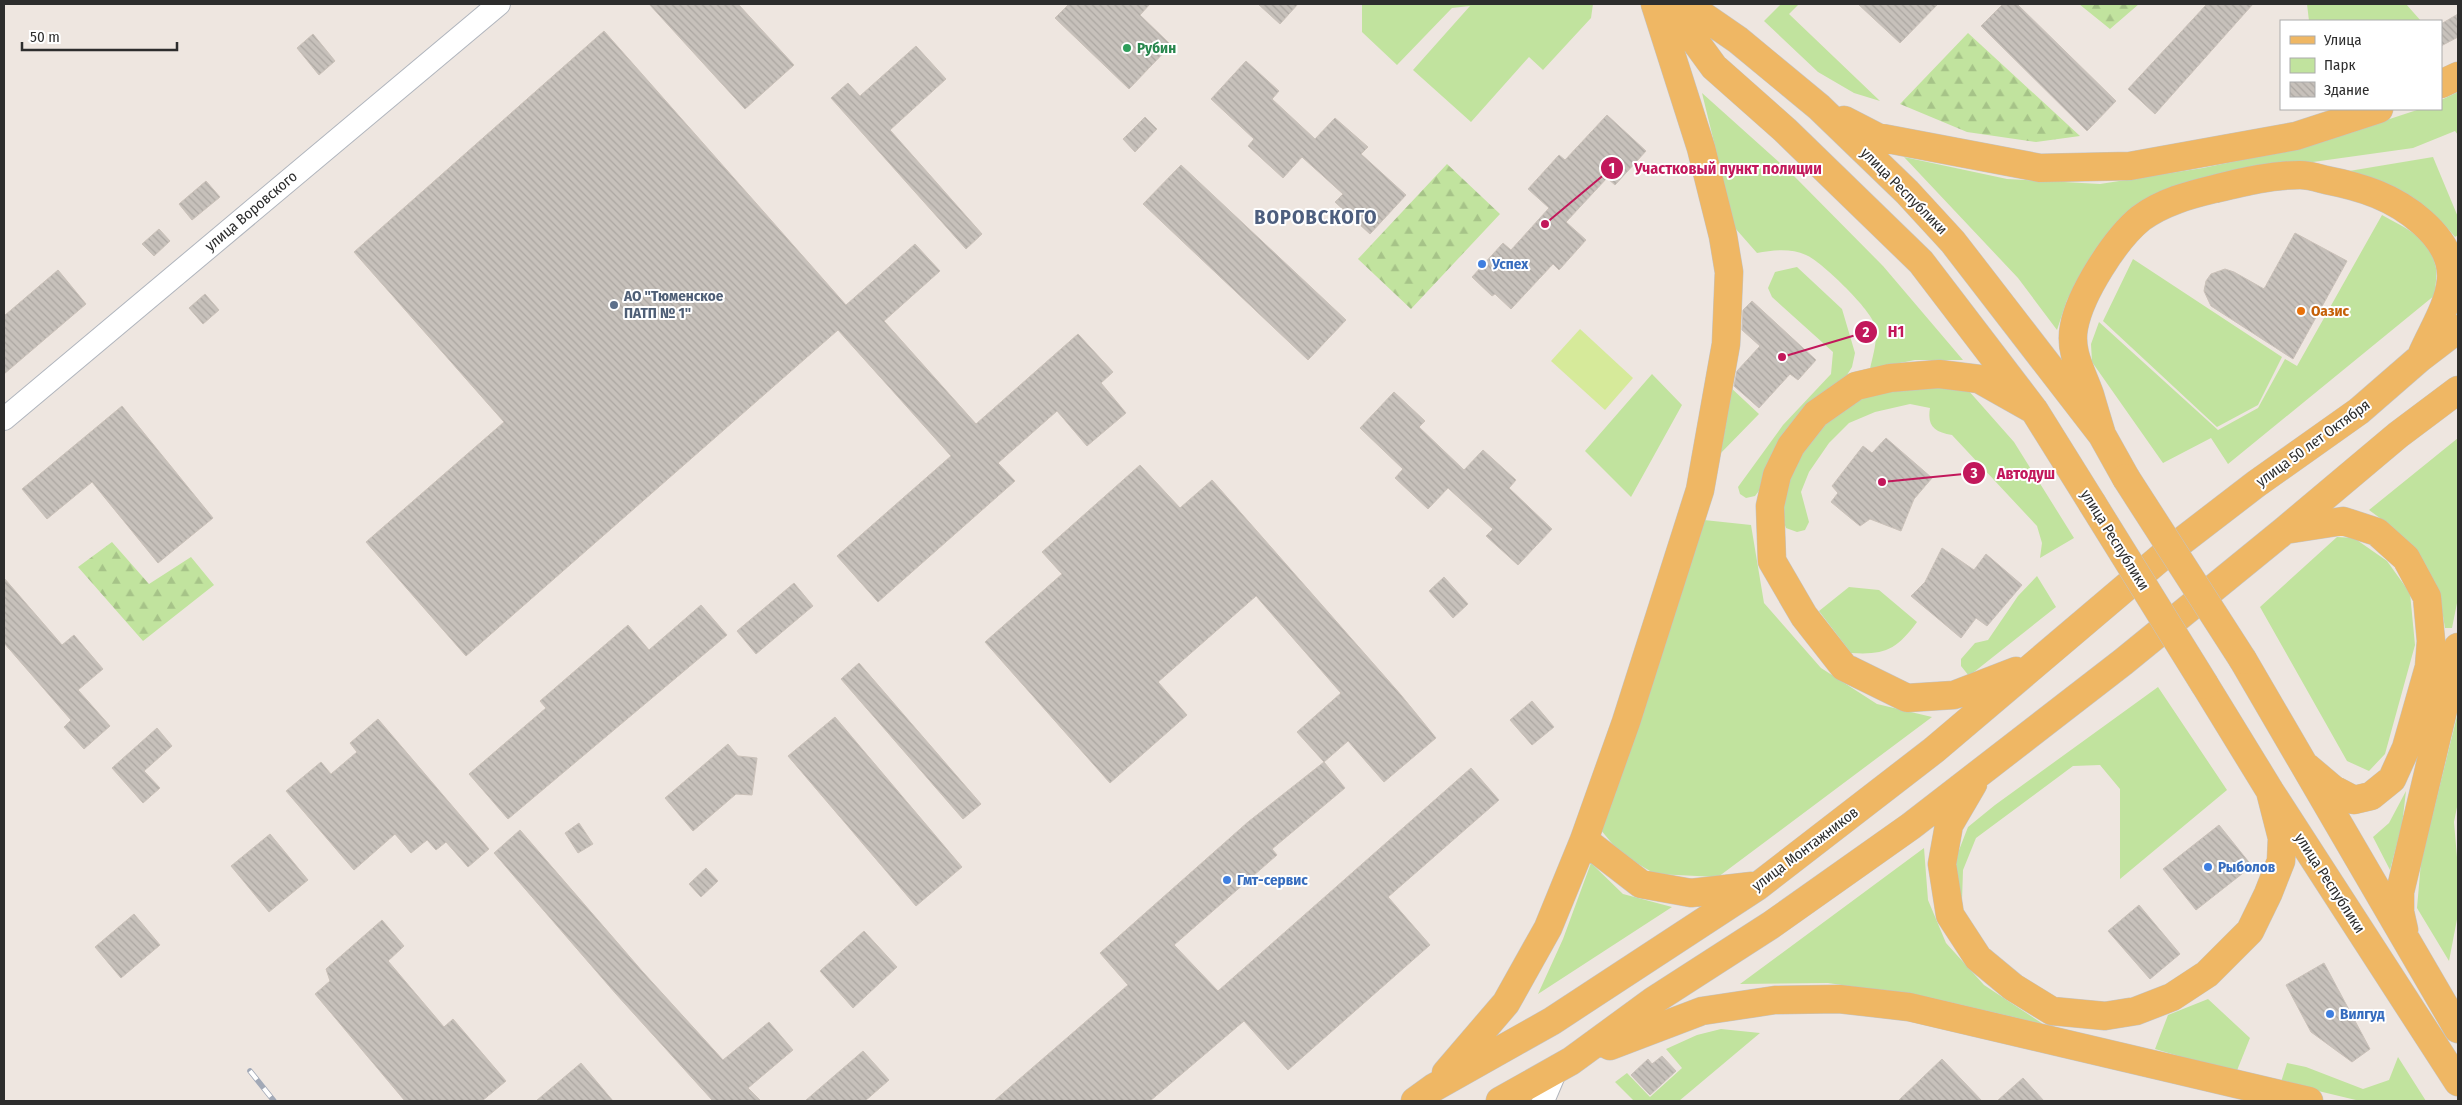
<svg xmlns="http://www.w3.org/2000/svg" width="2462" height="1105" font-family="'Fira Sans Condensed',sans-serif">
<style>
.green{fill:#c1e39e}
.forest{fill:url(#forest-firs)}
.pitch{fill:#d6ea9a}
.building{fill:url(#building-back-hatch);stroke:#cac1b9}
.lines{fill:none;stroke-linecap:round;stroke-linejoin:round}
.minor-casing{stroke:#b0b5bd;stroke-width:24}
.major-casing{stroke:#c4c4c4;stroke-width:29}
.minor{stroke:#fff;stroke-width:22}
.major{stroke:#efb764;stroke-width:28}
.rail-casing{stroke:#a2a9b7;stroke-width:5.5}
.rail{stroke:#fff;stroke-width:4;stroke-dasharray:11;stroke-linecap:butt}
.major-bridge-casing{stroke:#c4c4c4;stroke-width:29;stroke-linecap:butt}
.major-bridge{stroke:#efb764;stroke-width:28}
.leisure-dot{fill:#2e9e5b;stroke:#fff;stroke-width:2}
.shop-dot{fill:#3f7fe0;stroke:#fff;stroke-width:2}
.service-dot{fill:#5c6f8a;stroke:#fff;stroke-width:2}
.food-dot{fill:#e8710a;stroke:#fff;stroke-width:2}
.labels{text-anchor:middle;stroke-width:4;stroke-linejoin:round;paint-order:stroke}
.leisure-label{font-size:15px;font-weight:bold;fill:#27864d;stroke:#fff;text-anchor:start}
.street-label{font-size:15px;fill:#2d2d2d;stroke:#fff}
.shop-label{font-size:15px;font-weight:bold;fill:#366cbe;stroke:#fff;text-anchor:start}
.service-label{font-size:15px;font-weight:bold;fill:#4e5e75;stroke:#fff;text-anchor:start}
.food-label{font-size:15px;font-weight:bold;fill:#c56008;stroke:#fff;text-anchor:start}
.district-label{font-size:20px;font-weight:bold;letter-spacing:1px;fill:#4d5e7e;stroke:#fff}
.leader{fill:none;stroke:#c2185b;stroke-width:2}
.callout-dot{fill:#c2185b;stroke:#fff;stroke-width:2}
.mark-label{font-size:15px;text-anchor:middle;font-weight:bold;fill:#fff}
.callout-label{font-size:16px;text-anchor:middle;font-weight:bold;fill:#c2185b;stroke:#fff;stroke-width:4;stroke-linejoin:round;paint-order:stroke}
</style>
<defs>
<pattern id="forest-firs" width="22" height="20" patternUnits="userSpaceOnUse" patternTransform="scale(1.25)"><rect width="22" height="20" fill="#c1e39e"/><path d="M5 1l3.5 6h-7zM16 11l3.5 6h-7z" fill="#a6c388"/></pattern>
<pattern id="building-back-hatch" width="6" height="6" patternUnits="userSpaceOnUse" patternTransform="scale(1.25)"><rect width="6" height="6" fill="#c7c1bb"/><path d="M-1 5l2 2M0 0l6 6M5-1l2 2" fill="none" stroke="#aba6a1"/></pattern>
</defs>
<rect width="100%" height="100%" fill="#eee6e0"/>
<!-- green -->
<path class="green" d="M1362,4H1593L1591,18L1543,70L1529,57L1471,122L1413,70L1470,6L1452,8L1397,65L1362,32Z
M1781,4H1799L1789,14L1880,101L1854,93L1818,72L1764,21Z
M2307,4H2406L2421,21H2309Z
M2458,92V135L2455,131L2413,148L2248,171L2141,204L2110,230L2086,266L2067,300L2057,330L2018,278L1904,157L2007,179L2100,184L2203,168L2308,146L2420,109H2441V100Z
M1702,93L1791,173L1883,266L1963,360H1915L1870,369C1873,355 1879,337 1874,323C1869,308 1821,261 1806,255C1791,248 1773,250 1757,253L1735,228Z
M2433,157L2458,217V235L2455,237C2426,200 2392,186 2349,171Z
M2382,215C2403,227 2429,237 2435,264C2438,273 2435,285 2435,295L2228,464L2211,438L2163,463L2092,362L2091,344L2099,322L2218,430L2258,408L2285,359L2297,366Z
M2133,259L2282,357L2258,405L2217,427L2103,321Z
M1797,267L1842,309L1855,353L1852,367L1845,378L1755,496L1746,498L1740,494L1738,487L1783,425L1831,374L1833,352L1772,297L1768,288L1775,272Z
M1652,374L1682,405L1631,497L1585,451Z
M1729,386L1759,414L1717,457Z
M1943,387L1968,390L2014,442L2074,538L2040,558L2042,543L2037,526L1952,435C1934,432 1927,426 1930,408L1910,404L1875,412L1849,423L1829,443L1809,472L1801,492L1809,522L1805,530L1797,532L1786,528C1769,488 1816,422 1849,403C1876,387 1913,389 1943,387Z
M2458,438V598L2452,628H2445L2439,592L2417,552L2392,527L2369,510Z
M1704,520L1751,525L1764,603L1821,668L1877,704L1932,717L1718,877L1655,874L1620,853L1600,829Z
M2337,537L2354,538L2387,561L2410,593L2415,645L2385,754L2369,771L2347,761L2260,607Z
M2037,576L2056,607L1969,676L1961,666V659L1975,643L1988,640L2018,596Z
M1849,587L1879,590L1917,622C1896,650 1885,655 1851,653L1819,611Z
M2158,687L2227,790L2120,879V789L2100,765L2073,766L1976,838L1963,870L1962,901L1954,863L1968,827L1995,805Z
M2458,712V802L2454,822L2458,869V914L2449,961L2417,908L2421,862Z
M2406,791L2402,825L2390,870L2373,837L2389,823Z
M1924,848L1928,900L1946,943L1984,985L2043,1024L1932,998L1828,983L1740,984Z
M1591,863L1623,894L1672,907L1538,994L1563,939Z
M2208,999L2250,1038L2236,1073L2155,1049L2168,1015Z
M1721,1029L1760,1033L1679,1101H1634L1615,1082L1627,1073L1650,1097L1682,1068L1666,1049L1697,1035Z
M2398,1057L2426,1101H2360L2281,1082L2287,1063L2306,1067L2363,1089L2389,1080Z"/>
<!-- forest -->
<path class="forest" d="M2079,4H2139L2110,29Z
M1968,33L2080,136L2036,142L1967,132L1900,104Z
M1447,164L1500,214L1411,309L1358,259Z
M112,542L149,584L191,557L214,585L143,641L78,567Z"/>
<!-- pitch -->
<path class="pitch" d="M1580,329L1633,378L1605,410L1551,361Z"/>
<!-- building -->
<path class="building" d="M649,4H738L794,65L745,109Z
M1069,4H1150L1140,15L1171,45L1129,89L1055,18Z
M1258,4H1298L1280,24Z
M1858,4H1938L1900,43Z
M2003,4H2017L2116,101L2087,131L1981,26Z
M2207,4H2253L2155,114L2128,89Z
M2458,14V37L2441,46V24Z
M604,31L846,305L915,244L940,271L884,321L976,424L1078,334L1113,372L1101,383L1126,413L1087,446L1057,411L998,463L1015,481L878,602L837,556L951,456L838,330L466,656L366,542L504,422L354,252Z
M313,34L335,61L319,75L297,48Z
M916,46L946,79L890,130L982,234L966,249L831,98L848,83L860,96Z
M1246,61L1279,91L1272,99L1315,139L1335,118L1368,147L1361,154L1406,195L1370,234L1335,202L1343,194L1302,157L1283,178L1248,146L1254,139L1211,99Z
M1607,115L1646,151L1615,185L1607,178L1566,222L1586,240L1559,270L1553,264L1511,309L1495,294L1492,296L1472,277L1503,243L1511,250L1549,208L1528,189L1559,155L1565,160Z
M1145,117L1157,129L1135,152L1123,139Z
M1181,165L1346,320L1308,360L1143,204Z
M206,181L220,197L192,220L179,204Z
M159,229L170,241L154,256L142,244Z
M2295,233L2347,261L2293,359L2211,306L2204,291L2206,281L2211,274L2225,269L2234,272L2264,289Z
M58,270L86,304L4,374V316Z
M205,294L219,310L203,324L189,308Z
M1752,301L1816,360L1798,380L1790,374L1759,408L1734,386L1737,371L1760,346L1742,330L1743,310Z
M1394,392L1425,421L1419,427L1464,470L1483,450L1516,480L1509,488L1552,529L1518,565L1486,536L1493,529L1448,488L1428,509L1395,478L1403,469L1360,428Z
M122,406L213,518L158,563L92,482L47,519L22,489Z
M1886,438L1932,478L1914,499L1901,531L1870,519L1860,526L1831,502L1838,493L1832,486L1863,446L1872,453Z
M1140,465L1180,508L1212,480L1401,695L1436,738L1384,782L1348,741L1324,762L1297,732L1341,693L1256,596L1158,682L1187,715L1110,783L985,642L1062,574L1042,552Z
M1942,548L1974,570L1986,554L2022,585L1987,626L1976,618L1961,638L1911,596L1925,582Z
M1444,577L1468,604L1453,618L1429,591Z
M4,578L62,645L74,635L103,669L78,690L110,726L84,749L64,727L71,720L4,643Z
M794,583L813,606L756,654L737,631Z
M701,605L727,635L508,819L469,774L546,708L540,701L628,625L649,650Z
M859,663L981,804L963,819L841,679Z
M1532,701L1554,727L1532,745L1510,720Z
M835,717L962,867L916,906L788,756Z
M378,719L489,849L468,867L446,842L436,850L427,840L411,853L395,834L354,870L286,791L321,762L331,774L357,752L350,743Z
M157,728L172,746L144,771L160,788L143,803L112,768Z
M728,744L738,756L757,758L752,795L736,794L693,831L665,798Z
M1324,762L1345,788L1272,849L1277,855L1174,945L1218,991L1471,768L1499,800L1388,897L1430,945L1288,1070L1244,1021L1150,1101H994L1128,985L1100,953L1248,822Z
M579,823L593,844L578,853L565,833Z
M2219,825L2252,866L2196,910L2163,869Z
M520,830L642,971L723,1060L769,1022L793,1050L748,1088L761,1101H713L616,994L494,853Z
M270,834L308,880L269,912L231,866Z
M706,868L718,881L701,897L689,884Z
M2139,905L2180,954L2150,979L2108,931Z
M134,914L160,945L121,978L95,947Z
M382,920L404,946L388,961L444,1027L453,1019L506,1081L482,1101H405L315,994L330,981L326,969Z
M864,931L897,967L853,1008L820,971Z
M2324,963L2370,1049L2352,1062L2311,1032L2286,985Z
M863,1051L889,1080L865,1101H805Z
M1662,1056L1676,1071L1650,1095L1631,1075L1648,1059L1652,1064Z
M1942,1059L1982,1101H1898Z
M581,1063L613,1101H536Z
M2023,1078L2044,1101H1997Z"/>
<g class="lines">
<defs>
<path id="minor" d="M4,419L499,4
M1543,1101L1557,1068"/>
<path id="major" d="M1668,4L1714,67L1785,130L1921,262L2034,410L2092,503
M1686,4L1738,40L1819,107L1907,192L1953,242L2102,435L2126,478
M2441,84L2458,76
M1844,120L1877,137L2040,168L2130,166L2296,136L2379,109
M2102,435C2098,422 2094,409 2090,395C2082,372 2069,352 2074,327C2080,294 2115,239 2141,218C2163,202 2189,195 2214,189C2243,182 2271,175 2300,175C2309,175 2318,178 2326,180C2362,187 2394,197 2422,222C2439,237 2453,256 2451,280C2449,305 2432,331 2422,354
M2285,530L2343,521L2377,532L2406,558L2427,597L2431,641L2429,667L2406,748L2392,779L2371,796L2354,800L2333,789L2307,767
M2243,660L2458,1029
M2016,671L1954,695L1907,698L1844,667L1804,616L1772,561L1770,506L1777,475L1791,446L1816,414L1856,386L1890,378L1939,374L1979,379L2034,410
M2205,685L2270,791L2458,1082
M1973,784L1949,825L1942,864L1950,915L1978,958L2013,987L2052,1011L2105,1016L2136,1011L2172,997L2207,974L2250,931L2268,894L2281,861L2282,838L2270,791
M1584,840L1641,884L1691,893L1752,886
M2404,930L2400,912V892L2458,647
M1610,1046L1702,1011L1775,1000L1839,999L1909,1007L2309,1101
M1446,1073L1506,1003L1548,928L1584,840L1626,722L1700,490L1726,344L1729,272L1723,236L1701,148L1655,4
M1415,1101L1433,1088L1552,1021L1758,886L1934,750L2165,554L2256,484L2359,411L2420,358L2458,329
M1500,1101L1571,1061L1653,1001L1771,925L1911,826L2123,662L2285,530L2398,435L2458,390"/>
</defs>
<!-- minor casing -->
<use href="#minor" class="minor-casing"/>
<!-- major casing -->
<use href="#major" class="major-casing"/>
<!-- minor -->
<use href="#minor" class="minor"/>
<!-- major -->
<use href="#major" class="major"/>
<defs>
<path id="rail" d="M250,1071L274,1101"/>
</defs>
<!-- rail casing -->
<use href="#rail" class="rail-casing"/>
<!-- rail -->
<use href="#rail" class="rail"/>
<defs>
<path id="major-bridge" d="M2126,478L2243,660
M2092,503L2205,685"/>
</defs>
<!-- major-bridge casing -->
<use href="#major-bridge" class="major-bridge-casing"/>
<!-- major-bridge -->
<use href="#major-bridge" class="major-bridge"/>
</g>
<!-- markers -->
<circle class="leisure-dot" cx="1127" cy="48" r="5"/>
<g class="shop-dot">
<circle cx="1482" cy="264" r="5"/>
<circle cx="2208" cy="867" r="5"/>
<circle cx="1227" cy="880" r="5"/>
<circle cx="2330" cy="1014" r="5"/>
</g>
<circle class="service-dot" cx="614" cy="305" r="5"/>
<circle class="food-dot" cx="2301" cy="311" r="5"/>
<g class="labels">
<!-- leisure labels -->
<g class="leisure-label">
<text x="1137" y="53">Рубин</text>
</g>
<!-- street labels -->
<g class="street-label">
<text transform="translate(1904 191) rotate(45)" y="5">улица Республики</text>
<text transform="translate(251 211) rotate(-40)" y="5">улица Воровского</text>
<text transform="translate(2313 443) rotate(-36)" y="5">улица 50 лет Октября</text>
<text transform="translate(2115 540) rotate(58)" y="5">улица Республики</text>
<text transform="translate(1805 849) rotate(-37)" y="5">улица Монтажников</text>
<text transform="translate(2330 883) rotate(57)" y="5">улица Республики</text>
</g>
<!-- shop labels -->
<g class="shop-label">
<text x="1492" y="269">Успех</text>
<text x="2218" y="872">Рыболов</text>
<text x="1237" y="885">Гмт-сервис</text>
<text x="2340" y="1019">Вилгуд</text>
</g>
<!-- service labels -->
<g class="service-label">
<text x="624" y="301">АО "Тюменское<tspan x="624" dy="17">ПАТП № 1"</tspan></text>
</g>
<!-- food labels -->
<g class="food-label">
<text x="2311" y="316">Оазис</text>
</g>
<!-- district labels -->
<g class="district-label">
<text x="1316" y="224">ВОРОВСКОГО</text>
</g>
</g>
<!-- callouts -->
<path class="leader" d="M1545 224L1612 168M1782 357L1866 332M1882 482L1974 473"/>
<g class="callout-dot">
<circle cx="1545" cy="224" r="5"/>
<circle cx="1782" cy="357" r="5"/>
<circle cx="1882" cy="482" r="5"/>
<circle cx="1612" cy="168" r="12"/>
<circle cx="1866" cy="332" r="12"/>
<circle cx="1974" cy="473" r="12"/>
</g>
<g class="mark-label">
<text x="1612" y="173">1</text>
<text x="1866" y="337">2</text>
<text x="1974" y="478">3</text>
</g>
<g class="callout-label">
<text x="1728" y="174">Участковый пункт полиции</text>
<text x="1896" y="337">Н1</text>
<text x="2026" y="479">Автодуш</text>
</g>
<!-- border -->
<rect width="2462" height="1105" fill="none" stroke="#2d2d2d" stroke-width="10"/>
<!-- legend -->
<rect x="2280" y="20" width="162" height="90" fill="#ffffff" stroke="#ababab"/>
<rect x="2290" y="36" width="25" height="8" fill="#efb764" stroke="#ababab"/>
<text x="2324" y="45" font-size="15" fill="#2d2d2d">Улица</text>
<rect x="2290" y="58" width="25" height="15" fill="#c1e39e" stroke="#ababab"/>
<text x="2324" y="70" font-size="15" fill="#2d2d2d">Парк</text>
<rect x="2290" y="82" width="25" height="15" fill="url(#building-back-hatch)" stroke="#ababab"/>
<text x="2324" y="95" font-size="15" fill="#2d2d2d">Здание</text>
<!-- scale -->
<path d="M22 42v8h155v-8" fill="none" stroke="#2d2d2d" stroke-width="2.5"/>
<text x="30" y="42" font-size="15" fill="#2d2d2d" stroke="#ffffff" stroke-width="4" paint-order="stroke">50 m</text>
</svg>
